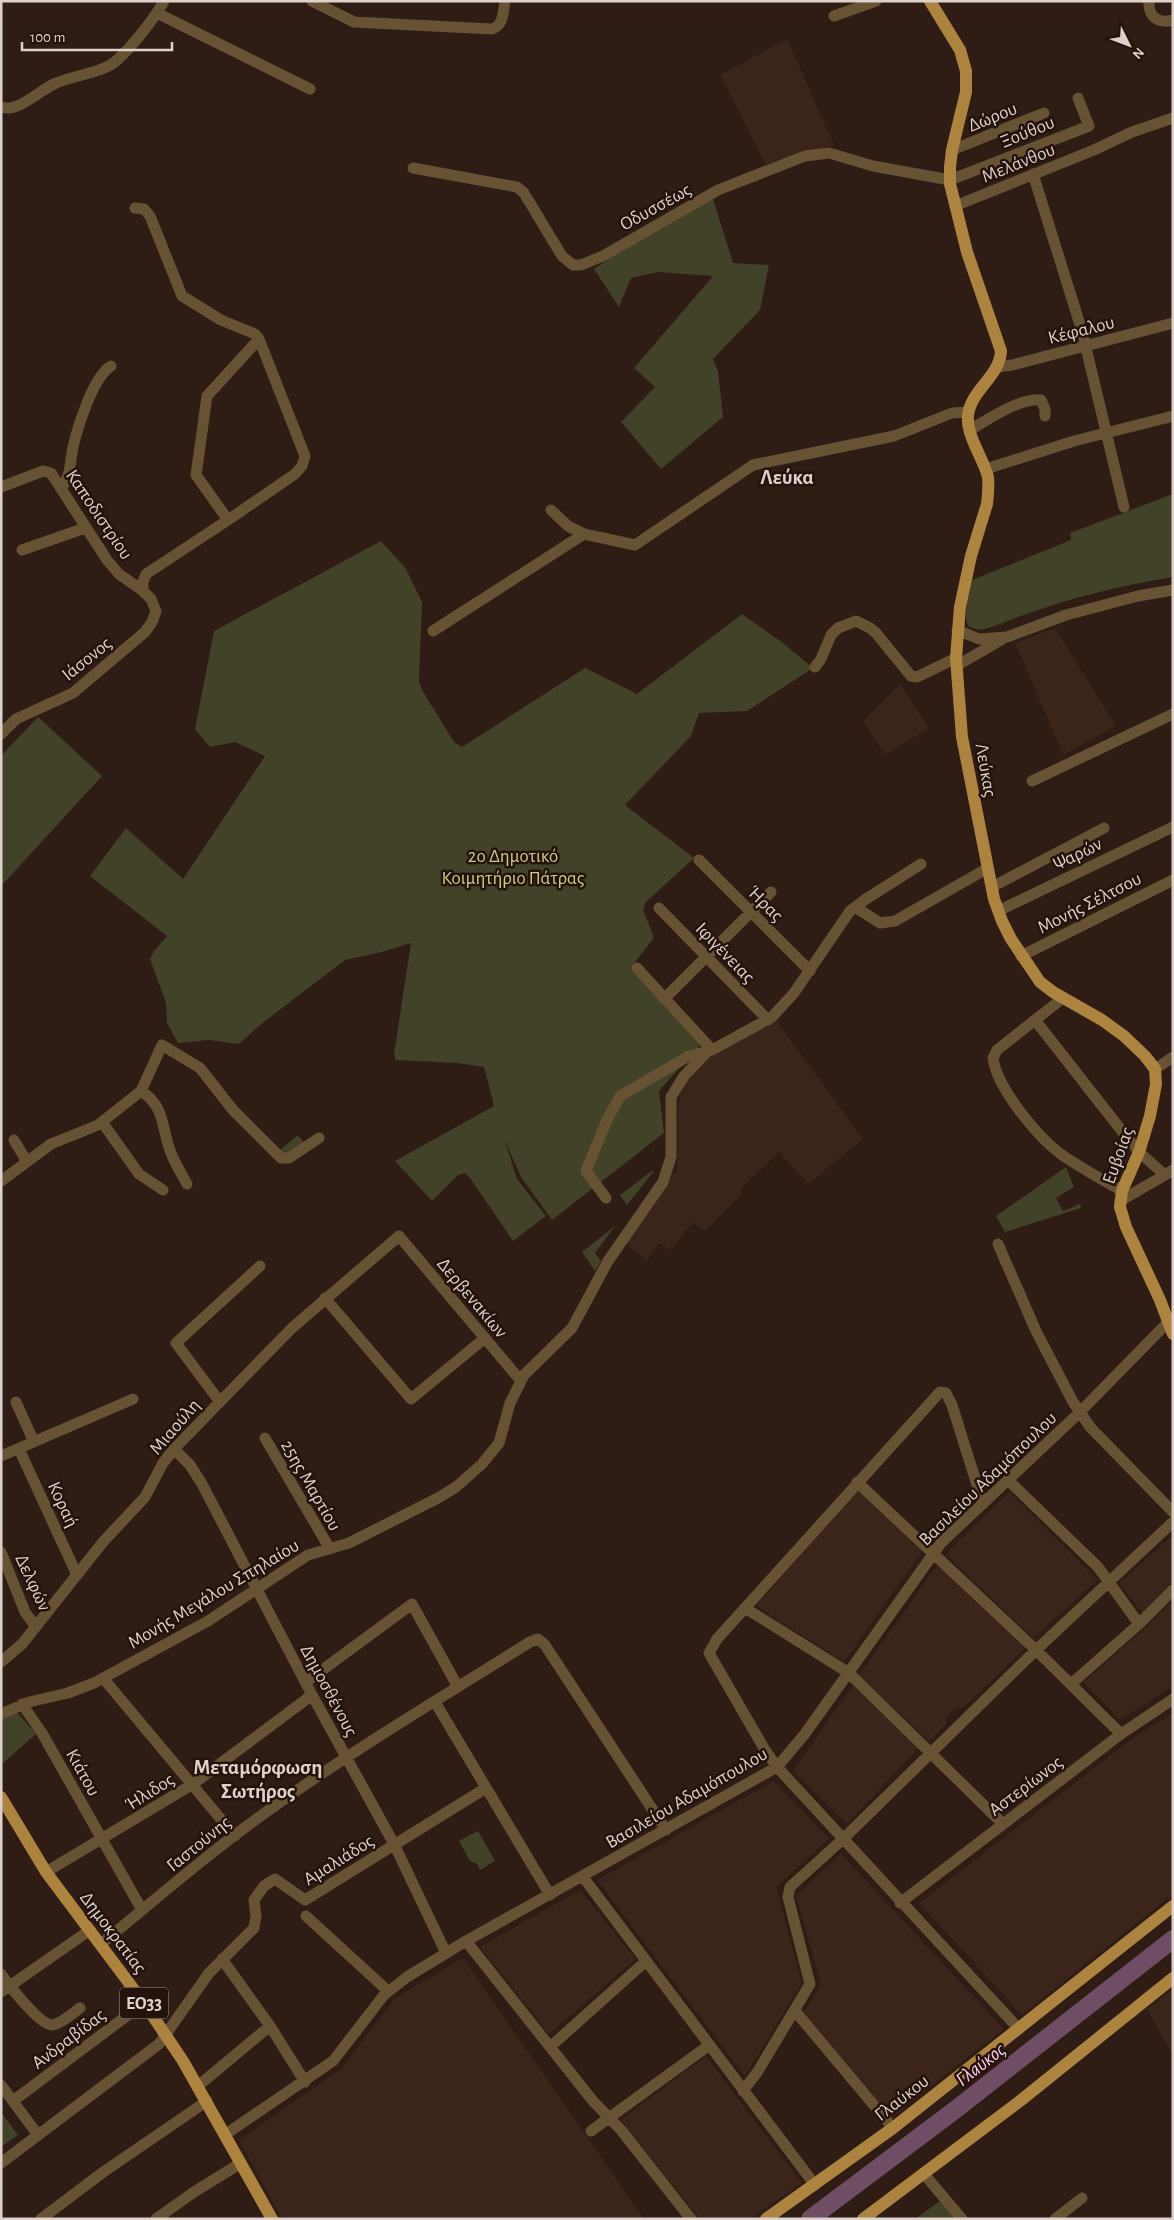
<svg xmlns="http://www.w3.org/2000/svg" width="1174" height="2220" font-family="'Alegreya Sans',sans-serif">
<style>
.built{fill:#3b241a}
.green{fill:#414227}
.lines{fill:none;stroke-linecap:round;stroke-linejoin:round}
.river{stroke:#6f4e65;stroke-width:18}
.minor{stroke:#675334;stroke-width:11}
.major{stroke:#ad8340;stroke-width:12}
.labels{text-anchor:middle;stroke-width:5;stroke-linejoin:round;paint-order:stroke}
.shield{fill:#24130c;stroke:#a69892;stroke-width:1}
.shield-label{font-size:18px;font-weight:bold;fill:#ded1cc}
.street-label{font-size:19px;fill:#ded1cc;stroke:#24130c}
.park-label{font-size:19px;fill:#cacc8a;stroke:#24130c}
.water-label{font-size:20px;font-style:italic;fill:#ffcef0;stroke:#24130c}
.quarter-label{font-size:21px;font-weight:bold;fill:#ded1cc;stroke:#24130c}
</style>
<rect width="100%" height="100%" fill="#2e1c15"/>
<!-- built -->
<path class="built" d="M787,39L834,145L766,165L720,75Z
M1055,628L1116,726L1063,755L1015,643Z
M900,684L929,728L885,755L863,721Z
M775,1019L863,1139L808,1184L779,1152L740,1189L743,1193L705,1231L693,1222L671,1250L659,1243L647,1261L626,1244L667,1181L677,1171L678,1108L682,1089L687,1080L712,1055Z
M857,1488L923,1550L844,1662L756,1606Z
M1009,1492L1098,1580L1033,1638L946,1555L959,1540Z
M1173,1535V1583L1143,1614L1119,1583Z
M938,1564L1026,1647L964,1707L955,1708L946,1717V1724L929,1741L859,1675Z
M1173,1599V1686L1120,1720L1084,1682L1146,1627Z
M854,1684L919,1748L847,1824L793,1771Z
M1173,1713V1894L1022,2015L919,1903L1133,1738Z
M774,1781L829,1839L776,1887L802,1983L745,2077L597,1880Z
M841,1854L1004,2029L890,2118L803,2014L821,1985L796,1895Z
M580,1890L636,1959L549,2034L480,1947Z
M463,1958L644,2219H282L239,2140L341,2069L395,1998Z
M1173,1989V2056L1147,2009Z
M706,2056L802,2183L749,2219H700L620,2120Z"/>
<!-- green -->
<path class="green" d="M713,199L733,263L769,265L760,310L713,359L718,371L723,417L661,469L621,422L655,387L634,368L713,276L658,272L631,278L619,307L594,269L654,228Z
M1173,494V577C1118,586 1062,600 1010,620C999,624 981,634 970,627C961,622 970,590 972,580L1071,540L1070,533Z
M381,541L406,569L422,602L419,681L422,690L454,742L462,747L585,668L637,694L742,614L783,643L813,668L747,711L699,713L691,736L625,805L694,858L646,902L643,910L653,935V939L631,967L701,1044L659,1091L664,1133L552,1220L521,1177L505,1141L517,1179L546,1216L513,1241L470,1178L465,1173L458,1175L432,1201L395,1161L494,1106L484,1067L457,1063L396,1060L394,1054L411,943L382,952L345,960L260,1025L239,1044L209,1040L178,1043L167,1023L166,1003L150,959L154,951L167,936L90,876L126,828L183,879L265,756L235,742L210,747L195,729L214,631Z
M38,717L102,776L2,885L1,756Z
M298,1135L306,1145L283,1155L280,1150Z
M1066,1167L1074,1187L1056,1198L1063,1211L1080,1204L1081,1208L1005,1232L996,1216Z
M652,1171H654L627,1205L620,1195Z
M615,1226L595,1253L601,1261L595,1271L582,1252Z
M16,1711L36,1734L1,1765V1718Z
M478,1831L495,1861L480,1870L477,1864L470,1861L459,1841Z
M1,2112L18,2135L1,2147Z
M940,2201L955,2219H915Z"/>
<g class="lines">
<!-- river -->
<path class="river" d="M810,2219L955,2110L1173,1939"/>
<!-- minor -->
<path class="minor" d="M312,1L354,22L492,29C504,25 503,12 505,1
M1149,1C1148,17 1158,24 1173,20
M157,13L310,89
M834,16L876,1
M1,107C17,113 38,92 52,85C71,75 101,74 116,61C132,47 154,19 164,1
M952,150L1044,113
M413,168L517,187L524,193L562,256L573,265H581L603,256L718,190L805,156L829,153L873,166L950,180L1089,126L1078,98
M1033,174L1082,331L1124,507
M955,206L1094,150L1132,132L1173,118
M135,208L144,209L150,216L182,296L221,320L255,334L259,339L207,396L196,475L228,520L146,574L143,582V591
M997,367L1012,365L1173,323
M970,430C989,419 1019,398 1041,400L1045,409V416
M986,469L1074,441L1173,416
M1,487L43,471L51,473L107,560L119,574L143,591L151,599L156,611L152,622L145,632L73,693L16,719L1,734
M61,488C71,477 70,461 73,447C78,426 93,377 111,366
M551,510L568,526L584,534L635,545L753,465L894,436L952,413L969,412
M228,520L295,474L302,466L305,456L259,339
M22,550L85,528
M957,630L979,639L1007,637L1066,615L1138,596L1173,590
M433,631L584,534
M956,666L1001,640
M815,667L821,659L831,635L838,628L856,621L870,628L876,633L911,676L917,677L956,658
M1032,781L1173,714
M699,860L810,971
M992,887L1104,828
M855,907L880,923L895,921L988,868
M659,908L768,1020
M998,911L1173,827
M1021,956L1173,880
M637,968L712,1050
M1063,998L997,1050L993,1058C997,1089 1040,1140 1065,1157C1083,1169 1103,1180 1122,1191
M664,999L771,892
M1035,1020L1125,1135L1139,1152L1165,1175L1173,1170
M1155,1069L1173,1057
M141,1091C166,1107 161,1128 171,1153C175,1164 182,1174 187,1184
M102,1122L139,1174L163,1190
M14,1140L27,1162
M1,1181L51,1144L98,1125L141,1091L162,1045L200,1068L233,1110L281,1158H289L319,1138
M606,1198L586,1171L607,1120L620,1096L689,1056L712,1050L772,1017L794,993L850,911L866,899L921,864
M1120,1201L1165,1175
M998,1244L1036,1331L1073,1402L1091,1428L1173,1512
M325,1298L411,1399L485,1338
M16,1402L34,1442
M220,1402L176,1343L260,1266
M265,1438L330,1549
M19,1449L77,1575
M174,1449L190,1465L202,1484L312,1695L394,1844L446,1953
M1,1456L133,1399
M1008,1480L1098,1567L1139,1624L1071,1684
M857,1482L1036,1650L1121,1734
M983,1504L952,1405L946,1393L940,1392L717,1639L709,1653L765,1750L777,1767L1019,2029
M1,1552L25,1612L36,1627
M745,1608L849,1673L1003,1824
M1139,1624L1173,1590
M1,1662L22,1644L103,1542L145,1497L163,1463L174,1449L292,1328L399,1236L521,1381
M103,1678L235,1836
M306,1682L412,1604L458,1687
M435,1702L550,1895
M22,1704L42,1733L142,1910
M1,1714L29,1702L68,1693L94,1683L208,1621L308,1555L349,1543L438,1498L456,1487L482,1464L499,1443L510,1403L524,1375L572,1328L608,1261L663,1182L671,1157V1097L684,1076L708,1051
M46,1872L193,1784L312,1695
M583,1877L815,2185
M900,1903L1121,1734L1173,1699
M306,1916L388,1991
M466,1941L593,2101L621,2130L691,2219
M101,1944C156,1899 211,1851 269,1810C353,1750 442,1697 530,1642L538,1639L545,1645L666,1830
M222,1959L270,2026L305,2082
M1,1974C9,1985 40,2026 53,2025C62,2023 73,2013 80,2008
M1,1992L90,1930
M795,2011L893,2128
M550,2047L646,1961
M1,2085L38,2135
M198,2086L270,2026
M743,2091L758,2071L810,1984L788,1897L790,1887L843,1839L1036,1650L1173,1522
M13,2101L144,2003
M591,2131L708,2046
M226,2134L333,2061L384,1995L407,1977L466,1941L777,1767L804,1735L941,1543L1079,1413L1173,1317
M1,2163L159,2044L209,1973L254,1928L256,1916L254,1900L264,1886L275,1879L305,1900L486,1788
M924,2174L962,2219
M41,2219L102,2173L207,2101
M156,2219L194,2192L241,2163
M1055,2219L1082,2198"/>
<!-- major -->
<path class="major" d="M930,1L960,50L966,71V92L952,150L950,167V184L967,252L1001,351C1000,376 971,390 968,415C966,436 983,457 988,477C989,486 988,494 987,504L971,556L960,607L956,658L962,737L994,899L1002,921L1011,939L1040,982L1053,992L1102,1020L1124,1036L1145,1056L1155,1069L1156,1084L1150,1116L1139,1152L1122,1191L1120,1207L1126,1227L1160,1300L1173,1334
M1,1797L46,1872L144,2003L183,2061L272,2219
M766,2219L893,2128L1173,1906
M863,2219L1020,2101L1173,1978"/>
</g>
<g class="labels">
<!-- shield labels -->
<rect class="shield" x="120" y="1987.5" width="48" height="31" rx="4"/>
<g class="shield-label">
<text x="144" y="2009">ΕΟ33</text>
</g>
<!-- street labels -->
<g class="street-label">
<text transform="translate(992 116) rotate(-22)" y="7">Δώρου</text>
<text transform="translate(1027 131) rotate(-22)" y="7">Ξούθου</text>
<text transform="translate(1018 162) rotate(-22)" y="7">Μελάνθου</text>
<text transform="translate(655 206) rotate(-29)" y="7">Οδυσσέως</text>
<text transform="translate(1081 329) rotate(-14)" y="7">Κέφαλου</text>
<text transform="translate(100 514) rotate(56)" y="7">Καποδιστρίου</text>
<text transform="translate(86 658) rotate(-39)" y="7">Ιάσονος</text>
<text transform="translate(987 770) rotate(80)" y="7">Λεύκας</text>
<text transform="translate(1077 853) rotate(-26)" y="7">Ψαρών</text>
<text transform="translate(1089 902) rotate(-27)" y="7">Μονής Σέλτσου</text>
<text transform="translate(766 903) rotate(45)" y="7">Ήρας</text>
<text transform="translate(726 952) rotate(46)" y="7">Ιφιγένειας</text>
<text transform="translate(1117 1155) rotate(-70)" y="7">Ευβοίας</text>
<text transform="translate(473 1297) rotate(50)" y="7">Δερβενακίων</text>
<text transform="translate(174 1426) rotate(-49)" y="7">Μιαούλη</text>
<text transform="translate(987 1478) rotate(-44)" y="7">Βασιλείου Αδαμόπουλου</text>
<text transform="translate(312 1485) rotate(60)" y="7">25ης Μαρτίου</text>
<text transform="translate(64 1504) rotate(65)" y="7">Κοραή</text>
<text transform="translate(34 1582) rotate(65)" y="7">Δελφών</text>
<text transform="translate(213 1593) rotate(-31)" y="7">Μονής Μεγάλου Σπηλαίου</text>
<text transform="translate(330 1690) rotate(62)" y="7">Δημοσθένους</text>
<text transform="translate(84 1772) rotate(61)" y="7">Κιάτου</text>
<text transform="translate(1025 1785) rotate(-37)" y="7">Αστερίωνος</text>
<text transform="translate(149 1791) rotate(-32)" y="7">Ήλιδος</text>
<text transform="translate(686 1797) rotate(-30)" y="7">Βασιλείου Αδαμόπουλου</text>
<text transform="translate(198 1843) rotate(-39)" y="7">Γαστούνης</text>
<text transform="translate(338 1859) rotate(-32)" y="7">Αμαλιάδος</text>
<text transform="translate(114 1932) rotate(53)" y="7">Δημοκρατίας</text>
<text transform="translate(68 2038) rotate(-37)" y="7">Ανδραβίδας</text>
<text transform="translate(901 2097) rotate(-38)" y="7">Γλαύκου</text>
</g>
<!-- park labels -->
<g class="park-label">
<text x="513" y="862">2o Δημοτικό<tspan x="513" dy="22">Κοιμητήριο Πάτρας</tspan></text>
</g>
<!-- water labels -->
<g class="water-label">
<text transform="translate(980 2064) rotate(-38)" y="7">Γλαύκος</text>
</g>
<!-- quarter labels -->
<g class="quarter-label">
<text x="787" y="484">Λεύκα</text>
<text x="258" y="1774">Μεταμόρφωση<tspan x="258" dy="24">Σωτήρος</tspan></text>
</g>
</g>
<!-- border -->
<rect width="1174" height="2220" fill="none" stroke="#ded1cc" stroke-width="5"/>
<!-- north arrow -->
<g transform="translate(1129 45) rotate(132)" stroke="#24130c" stroke-width="4" paint-order="stroke">
<path d="M0-4L9 19L0 12L-9 19Z" fill="#ded1cc"/>
<text y="-8" font-size="14" font-weight="bold" text-anchor="middle" fill="#ded1cc">N</text>
</g>
<!-- scale -->
<path d="M22 42v8h150v-8" fill="none" stroke="#ded1cc" stroke-width="2.5"/>
<text x="30" y="42" font-size="15" fill="#ded1cc" stroke="#24130c" stroke-width="4" paint-order="stroke">100 m</text>
</svg>
